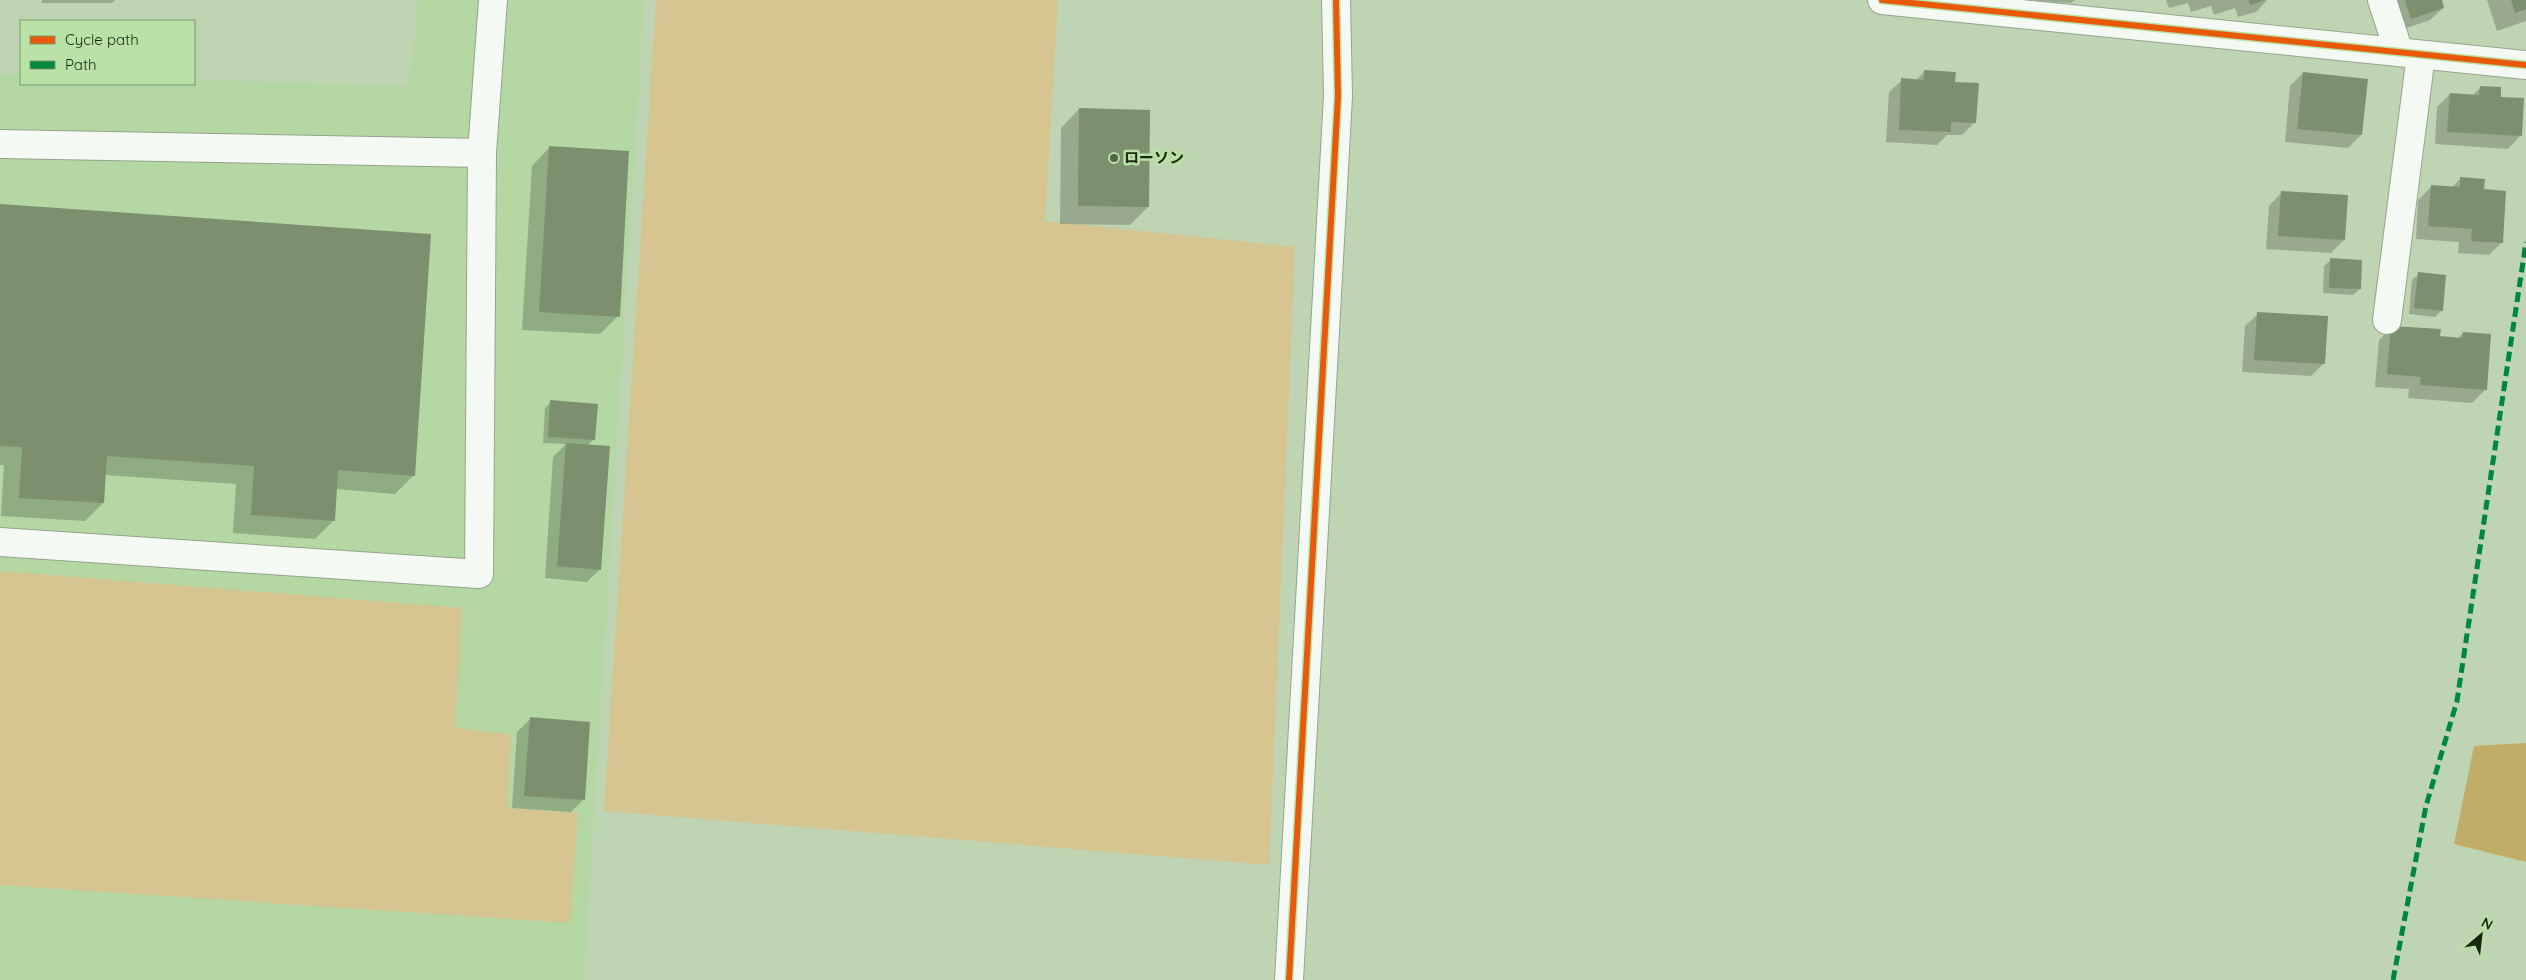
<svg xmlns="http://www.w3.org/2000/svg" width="2526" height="980" font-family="Quicksand,'Noto Sans JP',sans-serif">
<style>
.built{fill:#b5d7a4}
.green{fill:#d6c591}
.forest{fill:#c1ac68}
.shadow{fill:#0003}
.building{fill:#7c9070}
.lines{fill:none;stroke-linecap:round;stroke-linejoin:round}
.minor-casing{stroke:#94a58c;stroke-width:30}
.minor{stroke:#f5f9f4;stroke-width:28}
.quiet{stroke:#00873e;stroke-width:5;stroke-dasharray:10 5;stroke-linecap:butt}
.cycleway-casing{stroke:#bae2a6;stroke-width:9}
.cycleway{stroke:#e8590c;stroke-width:6}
.poi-dot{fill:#526449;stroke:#bae2a6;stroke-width:2}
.labels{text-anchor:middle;stroke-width:5;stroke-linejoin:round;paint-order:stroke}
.poi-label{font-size:15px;font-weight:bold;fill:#182710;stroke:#bae2a6;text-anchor:start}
</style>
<rect width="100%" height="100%" fill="#bed4b3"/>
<!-- built -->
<path class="built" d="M418,0H644L584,980H0V74L21,75V84H194V80L409,86Z"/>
<!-- green -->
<path class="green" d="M656,0H1058L1045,221L1295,247L1269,865L604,811Z
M0,571L462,608L455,728L511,734L507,808L578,813L570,923L0,885Z"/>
<!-- forest -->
<path class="forest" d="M2526,743V862L2454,844L2474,746Z"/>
<!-- shadow -->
<path class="shadow" d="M42,0H115L112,3H42Z
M2026,0H2075L2071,3Z
M2166,0H2267L2256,12L2238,17L2235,8L2214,15L2211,6L2191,12L2188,3L2169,8Z
M2388,0H2440L2443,8L2430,20L2398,31Z
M2487,0H2526V21L2497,31Z
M1925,71L1954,83L1975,122L1962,135H1947L1937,145L1886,142L1889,92L1902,80H1916Z
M2303,73L2361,135L2348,148L2285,142L2290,86Z
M2481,87L2500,98L2520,136L2508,149L2435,144L2437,107L2450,94L2472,96Z
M1079,109L1148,207L1130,225L1060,224L1061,128Z
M550,147L618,316L600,334L522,330L532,166Z
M2460,179L2483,191L2502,242L2489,255L2458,253L2459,242L2416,239L2418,200L2431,187L2451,188Z
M2281,193L2344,240L2331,253L2266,249L2269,206Z
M0,205L414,475L395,494L335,489L334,520L315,539L233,533L236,484L105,475L103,503L85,521L1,516L4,465H0Z
M2331,260L2360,289L2353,295L2323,293L2324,266Z
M2419,274L2442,310L2435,317L2409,314L2412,280Z
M2258,314L2324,363L2311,376L2242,372L2245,326Z
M2392,327L2439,338L2457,339L2463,333L2485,390L2472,403L2408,398L2409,389L2375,387L2379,340Z
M551,402L594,439L587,446L600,569L587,582L545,578L553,457L566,444L543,443L545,408Z
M530,719L584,799L571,812L512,808L517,732Z"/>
<!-- building -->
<path class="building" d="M2249,0H2265L2250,5Z
M2405,0H2442L2444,8L2411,19Z
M2511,0H2526V9L2515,13Z
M1924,70L1956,72L1955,82L1979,83L1976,123L1951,122V132L1899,130L1901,78L1924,80Z
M2303,72L2368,79L2362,135L2297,129Z
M2480,86L2501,87V97L2524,98L2522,136L2447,132L2450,93L2479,95Z
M1079,108L1150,110L1149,207L1078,206Z
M549,146L629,151L620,317L539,312Z
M2460,177L2485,179L2484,189L2506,191L2503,243L2471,241L2472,229L2428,226L2431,185L2460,187Z
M2281,191L2348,195L2345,240L2278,236Z
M0,204L431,234L415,476L338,470L335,521L251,515L254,466L107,456L104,503L19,498L22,447L0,446Z
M2330,258L2362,260L2361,289L2329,288Z
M2418,272L2446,275L2443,311L2414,308Z
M2257,312L2328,316L2325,364L2254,360Z
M2391,326L2441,329L2440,336L2462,338L2463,332L2491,334L2487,390L2420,385L2421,377L2387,374Z
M550,400L598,404L595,440L548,437Z
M566,443L610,446L601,570L557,566Z
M530,717L590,722L585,800L524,796Z"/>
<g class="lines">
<defs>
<path id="minor" d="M1882,0L2526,65
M2382,0L2399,52
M0,144L482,153
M2387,320L2421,55
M0,542L479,574L482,153L493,0
M1289,980L1338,96L1336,0"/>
</defs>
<!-- minor casing -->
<use href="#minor" class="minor-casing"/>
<!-- minor -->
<use href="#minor" class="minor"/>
<!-- quiet -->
<path class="quiet" d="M2393,980L2426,806L2457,701L2526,242"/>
<defs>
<path id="cycleway" d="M1882,0L2526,65
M1289,980L1338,96L1336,0"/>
</defs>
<!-- cycleway casing -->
<use href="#cycleway" class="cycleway-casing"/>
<!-- cycleway -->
<use href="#cycleway" class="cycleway"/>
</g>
<!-- markers -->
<circle class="poi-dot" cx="1114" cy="158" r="5"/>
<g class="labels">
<!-- poi labels -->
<g class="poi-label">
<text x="1124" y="163">ローソン</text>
</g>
</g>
<!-- legend -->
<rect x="20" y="20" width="175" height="65" fill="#bae2a6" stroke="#79976a"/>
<rect x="30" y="36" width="25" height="8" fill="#e8590c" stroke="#79976a"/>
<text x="65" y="45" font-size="15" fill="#182710">Cycle path</text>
<rect x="30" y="61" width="25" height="8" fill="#00873e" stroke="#79976a"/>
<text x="65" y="70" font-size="15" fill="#182710">Path</text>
<!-- north arrow -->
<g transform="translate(2481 935) rotate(28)" stroke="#bae2a6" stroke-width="4" paint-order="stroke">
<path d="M0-4L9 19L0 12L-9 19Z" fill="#182710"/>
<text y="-8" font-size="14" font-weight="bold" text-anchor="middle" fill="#182710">N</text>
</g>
</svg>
